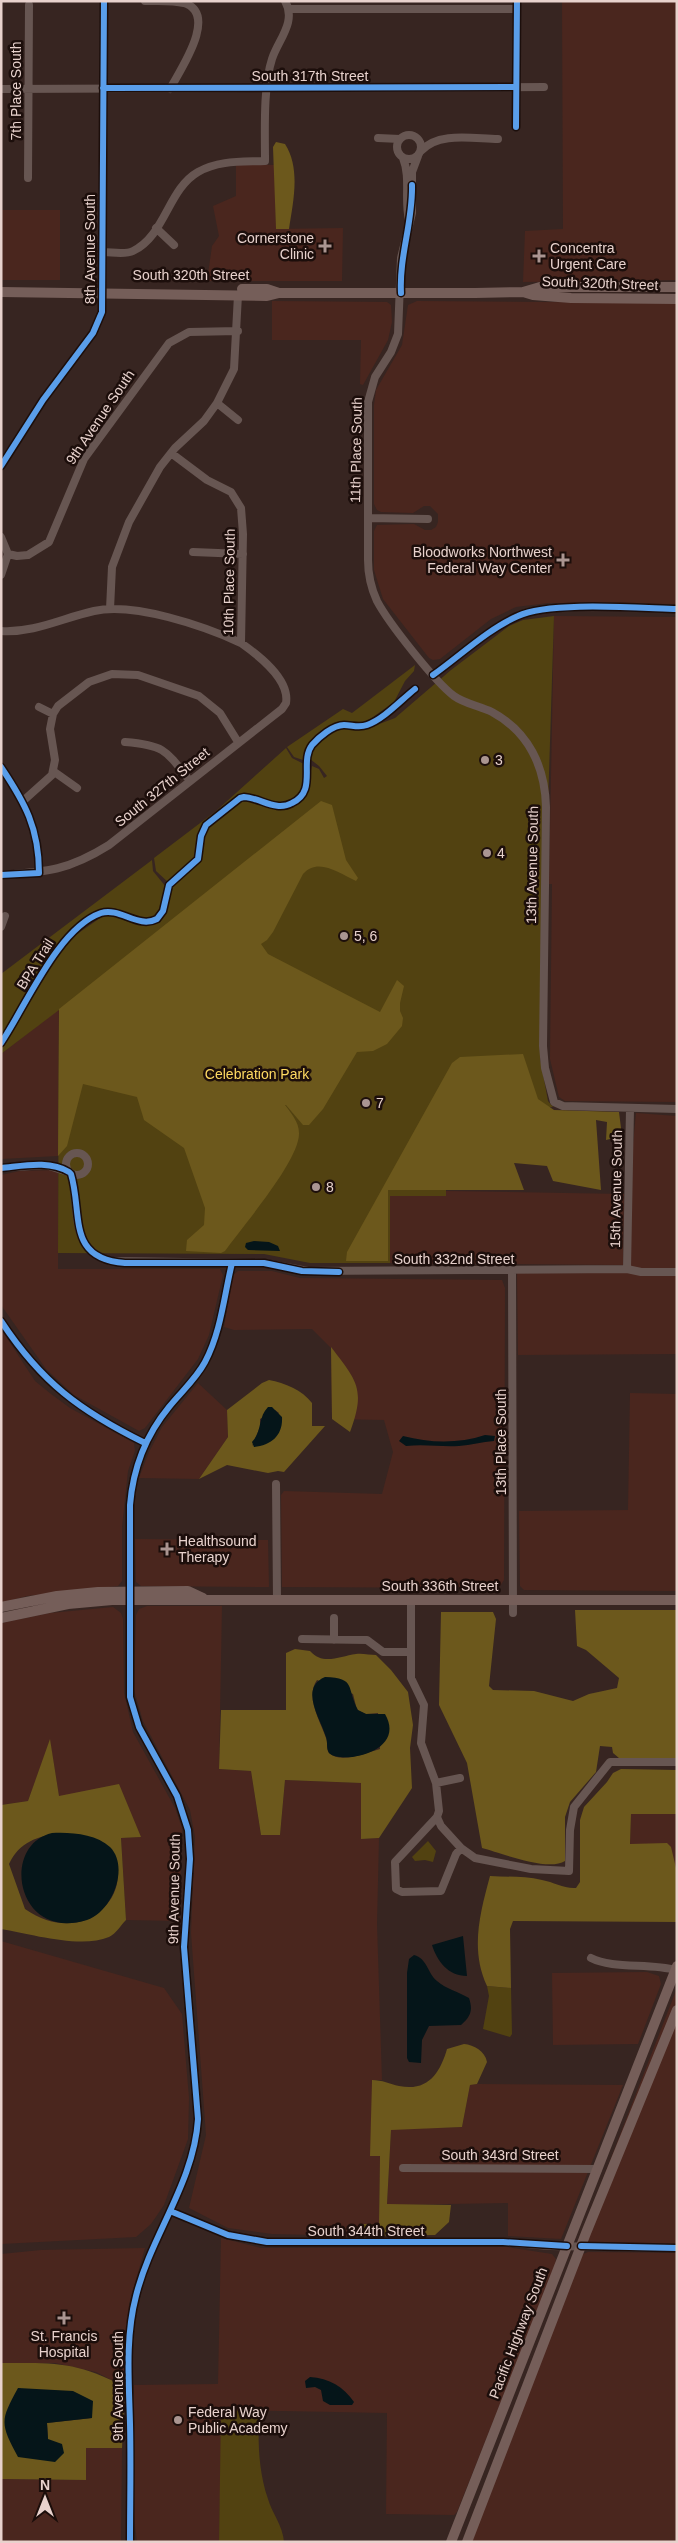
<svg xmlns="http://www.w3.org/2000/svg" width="678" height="2543" font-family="Arial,sans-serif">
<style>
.built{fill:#4a261e}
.green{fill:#524211}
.forest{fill:#6c581c;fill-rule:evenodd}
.water{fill:#051519}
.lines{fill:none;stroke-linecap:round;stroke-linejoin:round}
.minor{stroke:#675652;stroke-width:8}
.major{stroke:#755e59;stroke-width:10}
.cycleway-casing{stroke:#1c0e0b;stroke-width:9}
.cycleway{stroke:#5a9eea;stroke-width:6}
.poi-dot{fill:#aa9591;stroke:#1c0e0b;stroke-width:2}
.labels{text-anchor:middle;stroke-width:5;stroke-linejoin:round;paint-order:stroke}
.street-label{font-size:14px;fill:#e8d2cd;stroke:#1c0e0b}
.poi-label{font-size:14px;fill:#e8d2cd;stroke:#1c0e0b;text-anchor:start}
.park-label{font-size:14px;fill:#ffda62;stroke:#1c0e0b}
</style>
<rect width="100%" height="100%" fill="#372521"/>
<!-- built -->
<path class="built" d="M562,1H677V280L523,282L525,231L563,229Z
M236,164L275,165L276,229L343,228L342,281H207L212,246L219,236L213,206L236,196Z
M1,210H60V280H1Z
M272,301L387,302L391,305L392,322L388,340L363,385L360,384L361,340H272Z
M417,301L677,303V604L548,603L516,607L491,619L440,659L433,660L429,658L383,599L374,570V531L377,525L414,524L425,530H431L436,527L438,522V514L430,506H424L413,513L381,512L377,510L374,504V405L376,390L402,345L408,305Z
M554,616L677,617V1102L565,1101L559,1097L550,1059L552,884H549Z
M59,1009L58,1156L1,1159V1054Z
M636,1113L677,1116V1354L518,1355L517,1272L627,1269L628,1198Z
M58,1170V1269H220L223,1275L209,1335L198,1359L145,1428L139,1431L74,1395L46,1369L1,1305V1175L20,1171Z
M446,1191L624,1194L623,1265L390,1263V1196H446Z
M238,1271H272L300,1278L502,1280L505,1288L504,1580L500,1586L497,1588L282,1587L281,1495L284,1491L382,1494L393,1452L384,1420L332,1419L331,1348L312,1329L234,1330L224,1327L233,1275Z
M1,1329L35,1381L51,1394L70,1408L134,1443L135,1451L128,1471L122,1527V1581L118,1586L27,1596L1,1603Z
M198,1383L227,1410L228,1437L199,1479L139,1478L149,1452L162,1427Z
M630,1393L677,1394V1591L524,1590L520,1586L519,1511L628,1510Z
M135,1539L268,1540L269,1587L141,1586L136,1582Z
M147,1606H222L219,1769L251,1771L261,1835H280L285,1780L361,1783V1839L379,1838L377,1924L382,2080H372L371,2156H380L379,2224H363V2236L272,2234L228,2228L189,2208L206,2135L191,1933L195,1837L190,1810L143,1721L134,1690L136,1615L139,1609Z
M113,1607L121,1613L123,1619L124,1693L133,1732L175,1808L182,1828L179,1921L126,1920L121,1838L140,1837L59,1796L50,1741L28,1801L1,1805V1623L50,1613Z
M631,1814H677V1872L630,1844Z
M1,1941L164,1988L182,2014L189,2098L188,2139L164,2205L151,2224L136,2237L1,2244Z
M647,1972L659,1976L661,1984L638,2044L553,2045L552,1973Z
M677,1988V2248L581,2246L587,2220Z
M477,2084L623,2085L561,2239L508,2236V2203L387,2205L391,2129L462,2127L470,2085Z
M221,2238L261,2248L507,2247L552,2254L556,2259L555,2266L457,2512L454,2515L386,2514L387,2413L222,2410L219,2542H137L134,2516V2385L218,2384Z
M145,2248L129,2304L125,2387L96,2372L55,2363H1V2254L41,2250Z
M588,2252L677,2253V2542H471L581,2255Z
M86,2448H122L121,2542H1V2479L85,2480Z"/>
<!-- green -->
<path class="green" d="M554,616L540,1058L548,1101L553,1107L520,1110L446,1125V1196H390V1263H310L264,1254L58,1253L59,1010L1,1054V1047L60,949L67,941L103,916L113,915L141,925L158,921L164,915L172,886L198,863L204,835L208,825L243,800H252L278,809L292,806L307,790L312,766L319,769L324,778L327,776L319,766L310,759L314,747L337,729H366L395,718L451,670L509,626L523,620Z
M415,665L414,671L405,681L394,702L362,725L342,724L332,727L311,744L306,761L294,757L287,747L343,709L352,713Z
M286,748L292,758L306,765C306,789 296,811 268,802C261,800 254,795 246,795C233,796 210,815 202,825L194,861L169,883L156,871L154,858L216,811Z
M152,860L153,871L166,887L159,915L146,921L114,911L101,912L64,938L52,953L1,1040V974Z
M428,1841L436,1851L433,1862L425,1860L415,1861L412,1857Z
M487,1986L511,1988L512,2034L510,2037L483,2029L489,1996Z
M221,2410L259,2411C258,2440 258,2470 268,2499C272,2513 283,2526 284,2542H219Z"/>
<!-- forest -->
<path class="forest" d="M276,142L285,144C301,169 293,202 289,229H276L273,147Z
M321,801L332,805L346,860L358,878L356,881C339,873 318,857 303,874L273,932L267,940L261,944L268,954L380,1012L397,980L404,986L400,1003V1011L403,1018L402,1026L387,1044L373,1051L357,1052L323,1109L309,1125H303L286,1105H285C291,1113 299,1122 299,1133C300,1160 242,1227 225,1251L221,1253L186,1251L187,1240L204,1225L205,1208L184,1148L144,1120L137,1097L83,1084L67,1146L58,1156L59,1009Z
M523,1054L538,1099L554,1110L619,1112L622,1136L606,1140L607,1122L596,1120L601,1190L553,1181L547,1166L514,1163L524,1190H388V1261H346L347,1252L452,1063L460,1057Z
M331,1347C357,1381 366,1389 350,1432L332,1419Z
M269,1380C285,1383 302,1390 312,1403V1426H325L284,1472L278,1471L268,1473L227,1465L199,1479L228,1437L227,1410L262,1383ZM275,1410L279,1413L252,1446L260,1427V1419Z
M575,1610H677V1758H619L613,1753L612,1747L600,1746L596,1772L570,1802L565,1817V1861C548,1872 501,1853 482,1848L467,1763L439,1705L441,1612H493L496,1619L489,1686L493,1690L534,1691L573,1701L589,1694L617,1688L619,1678L586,1650L577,1646Z
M295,1649L310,1651C323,1666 340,1656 356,1654C362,1653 370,1655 376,1655L391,1670L408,1692L413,1725L410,1748L412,1788L379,1838L361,1839V1783L285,1780L280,1835H261L251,1771L219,1769L221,1710H286V1653ZM317,1680L353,1694L357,1710L366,1714L378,1713L380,1749C365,1753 341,1764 329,1753C326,1748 328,1743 326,1738C320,1720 305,1697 317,1680Z
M50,1739L59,1796L119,1784L141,1837L121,1838L126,1920C121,1925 116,1934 109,1937C81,1949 31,1934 1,1929V1805L28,1801ZM60,1833C168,1839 106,1965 25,1909L9,1864C20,1841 37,1837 60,1833Z
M621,1769L677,1770V1814H631L630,1844L667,1843L671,1847L677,1872V1922L513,1921L510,1929L511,1988L487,1986C470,1950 480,1913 490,1876C507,1877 525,1876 542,1880C554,1882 564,1889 576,1888L580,1882V1820L584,1807L607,1782L613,1773Z
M464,2044C474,2045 485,2051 487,2062L477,2084L470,2085L462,2127L391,2130L387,2204L451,2205L449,2222L435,2235L363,2236V2224H379L380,2156H370L372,2080C382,2080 390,2084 399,2086C428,2092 440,2073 447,2049Z
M1,2363C55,2363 76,2361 125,2387L122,2448H86V2480L1,2479ZM19,2388L92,2418L47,2423L48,2439Z"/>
<!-- water -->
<path class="water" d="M254,1241L269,1242L278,1246L280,1251L248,1250L245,1247L246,1243Z
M268,1407H272L282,1417C283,1435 272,1445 254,1447L252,1442C262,1432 258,1417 268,1407Z
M485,1435L495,1436L494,1441C482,1442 471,1445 459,1446C440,1447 425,1444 406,1446L399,1441L403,1436C430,1443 458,1444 485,1435Z
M325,1677C357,1678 346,1688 358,1710L366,1714H385C407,1752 342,1765 329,1753C326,1748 328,1743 326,1737C320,1718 299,1688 325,1677Z
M52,1833C71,1832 96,1834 110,1847C130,1867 112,1912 87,1920C16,1942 0,1845 52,1833Z
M463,1936L467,1976C448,1976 437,1961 432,1945Z
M414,1955C427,1958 428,1974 437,1981C446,1989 459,1992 469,1998C473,2010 471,2016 461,2025L429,2026L422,2040L421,2063L409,2062L407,2058V1973L409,1959Z
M310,2377C329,2378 344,2387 354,2402L352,2405H330L323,2401L321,2390L315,2387L306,2388L305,2381Z
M18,2388L73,2391L93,2401L92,2418L47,2423L48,2439L62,2444L64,2453L55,2462L18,2457C0,2423 0,2421 18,2388Z"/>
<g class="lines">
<!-- minor -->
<path class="minor" d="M145,1C157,1 172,0 184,3C219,14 180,70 170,89
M288,9H517
M1,89L544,87
M516,127L517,1
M397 147a12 12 0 1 1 24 0a12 12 0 1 1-24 0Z
M378,138L400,139
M421,151C438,131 475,139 498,139
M418,156L412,172V213L401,258L398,334L391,352L375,377L368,402V560C368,575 371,588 377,601C388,622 435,682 454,696C465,704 480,706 492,712C529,732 545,767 546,807L543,1046L545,1068L554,1102L563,1106L677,1109
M403,158C411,178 404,199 409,220
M28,178L29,5
M156,228L174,245
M103,252C112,252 125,255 133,251C165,236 168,189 198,172C219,160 242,162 265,161C265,132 263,86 272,59C278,40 297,22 285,1
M217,403L238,420
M1,466L43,400L93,333L102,312L104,1
M368,518L428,519
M1,537L8,554L1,575
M193,552L243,554
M8,554L17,556L28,555L49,542L84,459L169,343L189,332L238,331
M110,609L112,567L129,522L160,467L175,448L204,421L217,403L234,369L238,295
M1,631C35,633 62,618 94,611C134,602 204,626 241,643
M433,675C460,656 488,629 518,616C549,601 639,608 677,609
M39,707L53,714
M125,742C164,745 166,750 189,780
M1,767C25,803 39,828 39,873
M53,771L77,788
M23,801L52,775L55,760L50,729L53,714L58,706L89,682L112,674L138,675L199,696L220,713L238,742
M1,875C48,872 69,870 109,845L282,709L286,703C290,679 258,655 241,643L243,534L241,508L231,492L207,480L171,453
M1,927L5,916
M66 1164a11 11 0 1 1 22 0a11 11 0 1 1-22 0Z
M1,1168L46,1165L68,1172
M71,1174C81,1207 67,1250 112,1261L264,1263L308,1271L627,1269L641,1272H677
M627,1269L630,1109
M512,1271L513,1613
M1,1321C41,1382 80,1411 145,1443
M276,1484L277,1599
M411,1599V1678L424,1705L421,1743L436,1783
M302,1639L367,1640L383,1652H411
M334,1640V1618
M437,1817L439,1811L436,1783L460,1778
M461,1848L456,1854L441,1891L402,1892L396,1889L395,1862L437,1817L441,1826L461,1848L475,1858L531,1869L569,1871L570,1830L574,1807L610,1762H677
M591,1958C612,1969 649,1963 676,1970
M403,2168L598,2169
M170,2211L228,2235L267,2242H503L550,2246L677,2248
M130,2542C130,2503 131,2463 130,2424C129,2382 125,2338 136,2296C151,2235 194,2183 198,2119L184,1947L190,1859L188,1830L177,1796L139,1727L130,1697V1505C133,1469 146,1435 169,1407C181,1392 196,1379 205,1362C221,1332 224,1296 232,1263"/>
<!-- major -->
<path class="major" d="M242,289H267L279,293
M1,292L267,296L279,293H475L523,292L540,287H677
M523,292L533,295L571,298L677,299
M1,1607L57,1596L98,1592L188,1591L203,1598
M1,1618L68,1604L112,1600H677
M451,2542L677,1966
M467,2542L586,2233L677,2010"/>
<defs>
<path id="cycleway" d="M103,88L516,87
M516,127L517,1
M401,293C399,256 413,222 412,185
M1,466L43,400L93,333L102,312L104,1
M433,675C460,656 488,629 518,616C549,601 639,608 677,609
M1,767C25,803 39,828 39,873L1,875
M1,1043C26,1006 58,928 101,913C120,907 138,929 157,919L163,911L169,885L198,859L201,836L206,825L240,798L244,797C261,798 276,812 292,803C318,791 299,762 312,745C319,737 333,725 344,725C352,725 359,728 367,725C384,719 401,700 415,689
M1,1168C23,1166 49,1160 69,1172
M71,1174C83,1214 66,1259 125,1263H264L302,1271L339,1272
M1,1321C41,1382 80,1411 145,1443
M170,2211L228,2235L267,2242H503L567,2246
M581,2246L677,2248
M130,2542C130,2503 131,2463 130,2424C129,2382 125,2338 136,2296C151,2235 194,2183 198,2119L184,1947L190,1859L188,1830L177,1796L139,1727L130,1697V1505C133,1469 146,1435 169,1407C181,1392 196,1379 205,1362C221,1332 224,1296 232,1263"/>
</defs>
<!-- cycleway casing -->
<use href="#cycleway" class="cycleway-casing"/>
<!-- cycleway -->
<use href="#cycleway" class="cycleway"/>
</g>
<!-- markers -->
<g class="poi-dot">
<path d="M322.5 238.5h5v5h5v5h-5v5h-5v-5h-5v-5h5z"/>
<path d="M536.5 248.5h5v5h5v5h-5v5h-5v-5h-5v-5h5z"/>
<path d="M560.5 552.5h5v5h5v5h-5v5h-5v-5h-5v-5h5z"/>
<circle cx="485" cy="760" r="5"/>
<circle cx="487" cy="853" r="5"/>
<circle cx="344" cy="936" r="5"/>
<circle cx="366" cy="1103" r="5"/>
<circle cx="316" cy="1187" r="5"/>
<path d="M164.5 1541.5h5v5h5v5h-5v5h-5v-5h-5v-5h5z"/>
<path d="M61.5 2310.5h5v5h5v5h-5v5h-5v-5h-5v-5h5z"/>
<circle cx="178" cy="2420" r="5"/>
</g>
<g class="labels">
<!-- street labels -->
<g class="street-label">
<text x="310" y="81">South 317th Street</text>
<text transform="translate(16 91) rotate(-90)" y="5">7th Place South</text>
<text transform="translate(90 249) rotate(-90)" y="5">8th Avenue South</text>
<text x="191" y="280">South 320th Street</text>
<text transform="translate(600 283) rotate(2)" y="5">South 320th Street</text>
<text transform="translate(100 417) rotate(-56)" y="5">9th Avenue South</text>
<text transform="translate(356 450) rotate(-89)" y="5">11th Place South</text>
<text transform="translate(229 582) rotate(-89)" y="5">10th Place South</text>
<text transform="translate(162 787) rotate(-39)" y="5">South 327th Street</text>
<text transform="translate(532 865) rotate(-89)" y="5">13th Avenue South</text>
<text transform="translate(35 964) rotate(-58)" y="5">BPA Trail</text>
<text transform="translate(616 1189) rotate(-89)" y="5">15th Avenue South</text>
<text x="454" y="1264">South 332nd Street</text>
<text transform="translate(501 1442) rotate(-90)" y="5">13th Place South</text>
<text x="440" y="1591">South 336th Street</text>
<text transform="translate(174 1889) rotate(-89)" y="5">9th Avenue South</text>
<text x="500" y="2160">South 343rd Street</text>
<text x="366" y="2236">South 344th Street</text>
<text transform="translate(518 2333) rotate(-69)" y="5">Pacific Highway South</text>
<text transform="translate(118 2386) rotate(-90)" y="5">9th Avenue South</text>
</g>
<!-- poi labels -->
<g class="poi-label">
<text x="314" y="243" text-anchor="end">Cornerstone<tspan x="314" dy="16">Clinic</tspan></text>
<text x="550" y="253">Concentra<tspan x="550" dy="16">Urgent Care</tspan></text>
<text x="552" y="557" text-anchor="end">Bloodworks Northwest<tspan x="552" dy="16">Federal Way Center</tspan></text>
<text x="495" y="765">3</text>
<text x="497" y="858">4</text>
<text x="354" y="941">5, 6</text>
<text x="376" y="1108">7</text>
<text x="326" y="1192">8</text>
<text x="178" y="1546">Healthsound<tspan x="178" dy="16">Therapy</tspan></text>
<text x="64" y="2341" text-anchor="middle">St. Francis<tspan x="64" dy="16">Hospital</tspan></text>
<text x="188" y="2417">Federal Way<tspan x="188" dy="16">Public Academy</tspan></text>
</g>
<!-- park labels -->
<g class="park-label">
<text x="257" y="1079">Celebration Park</text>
</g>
</g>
<!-- border -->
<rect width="678" height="2543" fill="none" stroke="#e8d2cd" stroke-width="5"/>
<!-- north arrow -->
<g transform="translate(45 2498)" stroke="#1c0e0b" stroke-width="4" paint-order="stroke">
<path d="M0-4L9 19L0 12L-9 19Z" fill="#e8d2cd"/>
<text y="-8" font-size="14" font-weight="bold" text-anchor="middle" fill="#e8d2cd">N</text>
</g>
</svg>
